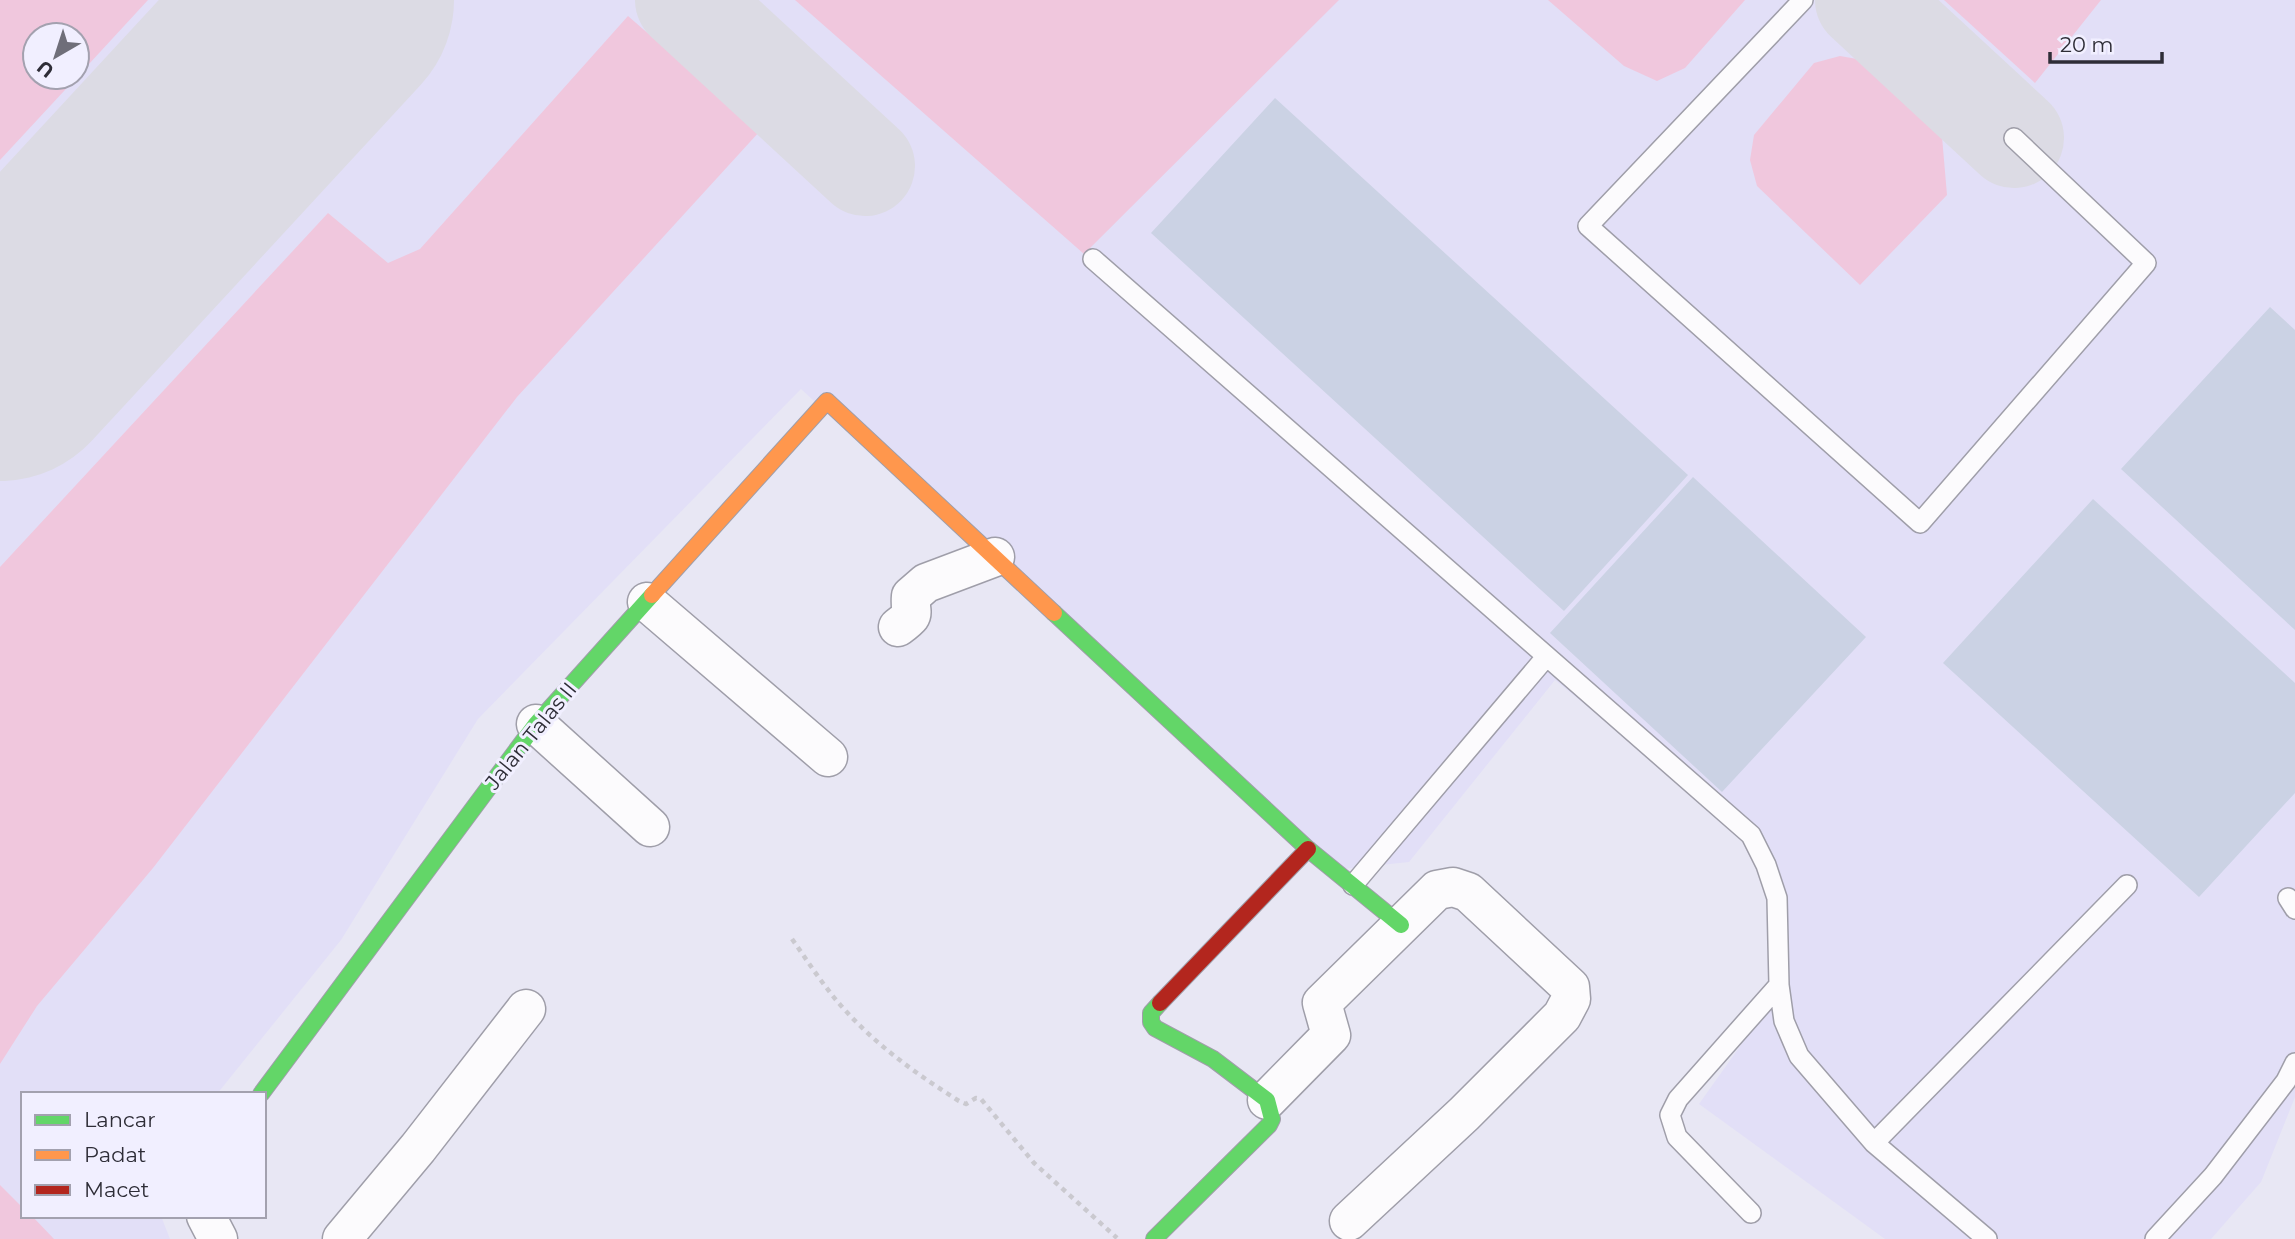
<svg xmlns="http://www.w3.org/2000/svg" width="2295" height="1239" font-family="Montserrat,sans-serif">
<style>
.built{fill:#e2dff7;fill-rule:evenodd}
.green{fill:#f0c7dd}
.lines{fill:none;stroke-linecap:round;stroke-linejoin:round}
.taxiway{stroke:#dcdbe4;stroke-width:100}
.runway{stroke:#dcdbe4;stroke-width:250}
.building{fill:#cbd2e4}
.lane-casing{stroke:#9f9ea9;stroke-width:22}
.street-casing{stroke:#9f9ea9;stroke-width:41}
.fast-casing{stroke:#9f9ea9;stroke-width:18}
.slow-casing{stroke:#9f9ea9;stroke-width:18}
.jam-casing{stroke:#9f9ea9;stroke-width:18}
.path{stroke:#cac9cf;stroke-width:4.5;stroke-dasharray:5 5;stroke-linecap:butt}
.lane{stroke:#fcfbfd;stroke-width:19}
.street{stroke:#fcfbfd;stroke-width:38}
.fast{stroke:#63d668;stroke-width:16}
.slow{stroke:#ff974d;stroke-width:16}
.jam{stroke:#b3261e;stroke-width:16}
.labels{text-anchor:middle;stroke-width:6;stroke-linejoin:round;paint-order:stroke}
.street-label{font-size:21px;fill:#2e2d37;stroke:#f1efff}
</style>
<rect width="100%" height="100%" fill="#e8e7f4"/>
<!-- built -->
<path class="built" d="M0,0H2295V1097L2261,1182L2211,1239H1885L1699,1104L1768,1007L1775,860L1555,680L1409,862L1324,871L801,389L478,719L341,940L217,1094H23V1216H161L170,1239H0ZM35,35H77V77H35Z"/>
<!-- green -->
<path class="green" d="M0,0H148L77,77V35H35V77H77L0,160Z
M795,0H1339L1084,254Z
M1548,0H1745L1685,68L1657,81L1624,66Z
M1944,0H2101L2035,83Z
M628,16L760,131L517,397L153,868L37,1006L0,1064V567L328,213L388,263L420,249Z
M1840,56L1874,62L1941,125L1947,195L1860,285L1757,186L1750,160L1754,135L1814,63Z
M0,1185L23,1208V1216H32L54,1239H0Z"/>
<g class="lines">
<!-- taxiway -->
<path class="taxiway" d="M685,0L865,166
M1865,0L2014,138"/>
<!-- runway -->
<path class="runway" d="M0,356L329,0"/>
</g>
<!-- building -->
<path class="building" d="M1275,98L1688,475L1564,611L1151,233Z
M2270,307L2295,330V630L2121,469Z
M1693,477L1866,637L1722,792L1550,633Z
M2093,499L2295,683V793L2199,897L1943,663Z"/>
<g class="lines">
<defs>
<path id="lane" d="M1803,0L1588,226L1920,523L2146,263L2014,138
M1093,259L1751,835L1766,865L1777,898L1779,985L1784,1021L1799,1056L1874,1143L1987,1239
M1353,885L1546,657
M2288,898L2295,909
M1874,1143L2127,885
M1751,1213L1677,1137L1670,1115L1678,1099L1779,985
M2155,1239L2213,1176L2286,1081L2295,1063"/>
<path id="street" d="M647,602L828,757
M898,627C919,611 909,617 911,596L926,583L995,557
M536,724L650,827
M1267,1100L1331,1035L1322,1003L1437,890L1453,887L1468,892L1570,987L1571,999L1562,1016L1464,1114L1349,1221
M206,1216L218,1239
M342,1239L418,1148L526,1009"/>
<path id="fast" d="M1054,613L1308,849L1401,925
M261,1094L536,724L652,595
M1154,1239L1269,1125L1272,1119L1267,1100L1213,1059L1155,1028L1151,1022V1013L1160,1003"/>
<path id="slow" d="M652,595L827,401L1054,613"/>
<path id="jam" d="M1160,1003L1308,849"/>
</defs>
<!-- lane casing -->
<use href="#lane" class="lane-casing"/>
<!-- street casing -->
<use href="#street" class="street-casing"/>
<!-- fast casing -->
<use href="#fast" class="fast-casing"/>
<!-- slow casing -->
<use href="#slow" class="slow-casing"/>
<!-- jam casing -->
<use href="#jam" class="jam-casing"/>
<!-- path -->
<path class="path" d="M792,939C809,963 824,987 844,1009C877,1046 918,1075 959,1101L966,1104L976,1098L981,1099L1034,1163L1117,1238"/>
<!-- lane -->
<use href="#lane" class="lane"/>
<!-- street -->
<use href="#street" class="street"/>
<!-- fast -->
<use href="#fast" class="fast"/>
<!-- slow -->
<use href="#slow" class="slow"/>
<!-- jam -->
<use href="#jam" class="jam"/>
</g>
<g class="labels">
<!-- street labels -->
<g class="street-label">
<text transform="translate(531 736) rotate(-51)" y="7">Jalan Talas II</text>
</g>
</g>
<!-- legend -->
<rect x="21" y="1092" width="245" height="126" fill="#f1efff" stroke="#a3a1af" stroke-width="2"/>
<rect x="35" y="1115" width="35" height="10" fill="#63d668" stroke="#a3a1af" stroke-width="2"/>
<text x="84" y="1127" font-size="21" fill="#2e2d37">Lancar</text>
<rect x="35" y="1150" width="35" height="10" fill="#ff974d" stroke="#a3a1af" stroke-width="2"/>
<text x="84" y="1162" font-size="21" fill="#2e2d37">Padat</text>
<rect x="35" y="1185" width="35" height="10" fill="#b3261e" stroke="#a3a1af" stroke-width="2"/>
<text x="84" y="1197" font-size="21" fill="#2e2d37">Macet</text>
<!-- north arrow -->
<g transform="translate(56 56) rotate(219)"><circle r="33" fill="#f1efff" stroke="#a3a1af" stroke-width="2"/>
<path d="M0-5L12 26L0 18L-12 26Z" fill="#6f6e79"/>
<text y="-10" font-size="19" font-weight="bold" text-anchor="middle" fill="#2e2d37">U</text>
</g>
<!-- scale -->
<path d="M2050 52v10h112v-10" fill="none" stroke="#2e2d37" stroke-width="3.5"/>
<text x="2060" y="52" font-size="21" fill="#2e2d37" stroke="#f1efff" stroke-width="5" paint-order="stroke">20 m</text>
</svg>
